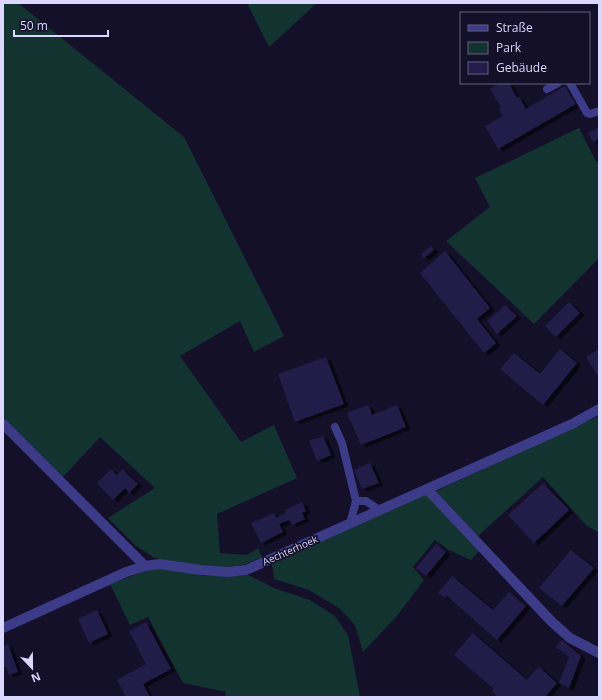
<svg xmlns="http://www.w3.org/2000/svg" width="602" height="700" font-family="'Open Sans',sans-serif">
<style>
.green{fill:#133331}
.building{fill:#241c4a;filter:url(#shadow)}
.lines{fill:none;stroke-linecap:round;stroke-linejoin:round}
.lane{stroke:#3c3b88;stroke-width:8}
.street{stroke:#3c3b88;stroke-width:10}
.labels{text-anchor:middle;stroke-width:3.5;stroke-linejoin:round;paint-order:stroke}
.street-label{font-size:10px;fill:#dbd7ff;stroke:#141029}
</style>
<defs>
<filter id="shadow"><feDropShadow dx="4.5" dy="2.5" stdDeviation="0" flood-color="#0009"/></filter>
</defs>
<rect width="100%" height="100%" fill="#141029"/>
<!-- green -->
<path class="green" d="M3,3H18L184,137L284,336L254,352L240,321L180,356L241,442L274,425L297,478L217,514L220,553L247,555L258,548L262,557L243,565L228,567L201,566L155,558L136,546L108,518L155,488L100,437L63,477L3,417Z
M247,3H317L269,47Z
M579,128L596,162L599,161V258L534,324L446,241L490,207L475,178Z
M599,416V533L586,525L543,477L478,536L436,491Z
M426,494L479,551L471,560L449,550L435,540L413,567L424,580L397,616L363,652L355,625L339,608L309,590L274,579L272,564Z
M161,568L204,576H237L248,575L274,588L310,600L335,616L348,635L360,697H225L226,692L183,683L148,617L130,625L110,584L148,570Z"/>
<!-- building -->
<path class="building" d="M500,83H509L517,98L519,97L526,109L565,86L576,104L498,149L485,126L503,116L499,109L501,107L490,89Z
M599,127V139L593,142L588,133Z
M431,246L434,250L424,258L421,254Z
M445,251L490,308L477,319L496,343L484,353L420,273Z
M569,302L580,313L556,337L545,326Z
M505,305L517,316L497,334L487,321Z
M560,349L577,363L543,405L500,369L514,353L540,374Z
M599,349V378L586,357Z
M326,357L344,404L295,422L278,374Z
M368,405L372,415L397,405L406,427L361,445L347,413Z
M323,436L331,455L317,461L309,441Z
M370,463L379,483L362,489L354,470Z
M111,469L117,475L122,469L138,484L129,493L125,488L113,500L97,483Z
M543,483L569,510L534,543L508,515Z
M302,502L306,511L302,513L305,519L292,525L289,520L279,524L283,532L261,543L251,523L274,513L276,518L286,513L285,510Z
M436,544L446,552L426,576L416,568Z
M571,550L594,568L562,606L539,588Z
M452,576L493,610L509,592L526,606L497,640L447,596L445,598L438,593Z
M97,610L108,634L89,643L78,619Z
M146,622L171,669L143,684L150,697H126L117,680L146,664L129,631Z
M473,633L527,680L539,667L557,683L545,697H498L492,691L494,689L454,655Z
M562,640L581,656L569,688L559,683L569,657L556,647Z
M8,644L18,672L9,675L6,667L3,668V646Z"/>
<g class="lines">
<!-- lane -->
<path class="lane" d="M570,83L587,113L590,114L599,111
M547,89L558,83
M335,427L342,443L356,501
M350,524L356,501H366L379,510"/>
<!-- street -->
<path class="street" d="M3,424L145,566
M427,489L552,622L570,638L599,653
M3,628L126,572L145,566L160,564L200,570L228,572L246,570L572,424L599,409"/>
</g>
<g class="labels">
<!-- street labels -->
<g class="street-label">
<text transform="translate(290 550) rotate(-24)" y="4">Aechterhoek</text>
</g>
</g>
<!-- border -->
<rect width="602" height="700" fill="none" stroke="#dbd7ff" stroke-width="8"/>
<!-- legend -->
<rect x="460" y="12" width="130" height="72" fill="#141029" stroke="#64607f"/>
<rect x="468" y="25" width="20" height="6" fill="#3c3b88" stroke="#64607f"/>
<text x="496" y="32" font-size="12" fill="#dbd7ff">Straße</text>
<rect x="468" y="42" width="20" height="12" fill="#133331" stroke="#64607f"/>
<text x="496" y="52" font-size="12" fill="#dbd7ff">Park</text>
<rect x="468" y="62" width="20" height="12" fill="#241c4a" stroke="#64607f"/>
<text x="496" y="72" font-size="12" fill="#dbd7ff">Gebäude</text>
<!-- north arrow -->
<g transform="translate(32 668) rotate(158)" stroke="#141029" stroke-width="3" paint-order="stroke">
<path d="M0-3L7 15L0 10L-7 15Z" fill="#dbd7ff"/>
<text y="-6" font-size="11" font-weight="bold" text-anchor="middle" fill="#dbd7ff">N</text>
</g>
<!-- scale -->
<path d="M14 30v6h94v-6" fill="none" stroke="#dbd7ff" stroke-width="2"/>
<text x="20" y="30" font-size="12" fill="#dbd7ff" stroke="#141029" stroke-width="3" paint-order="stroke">50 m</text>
</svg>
